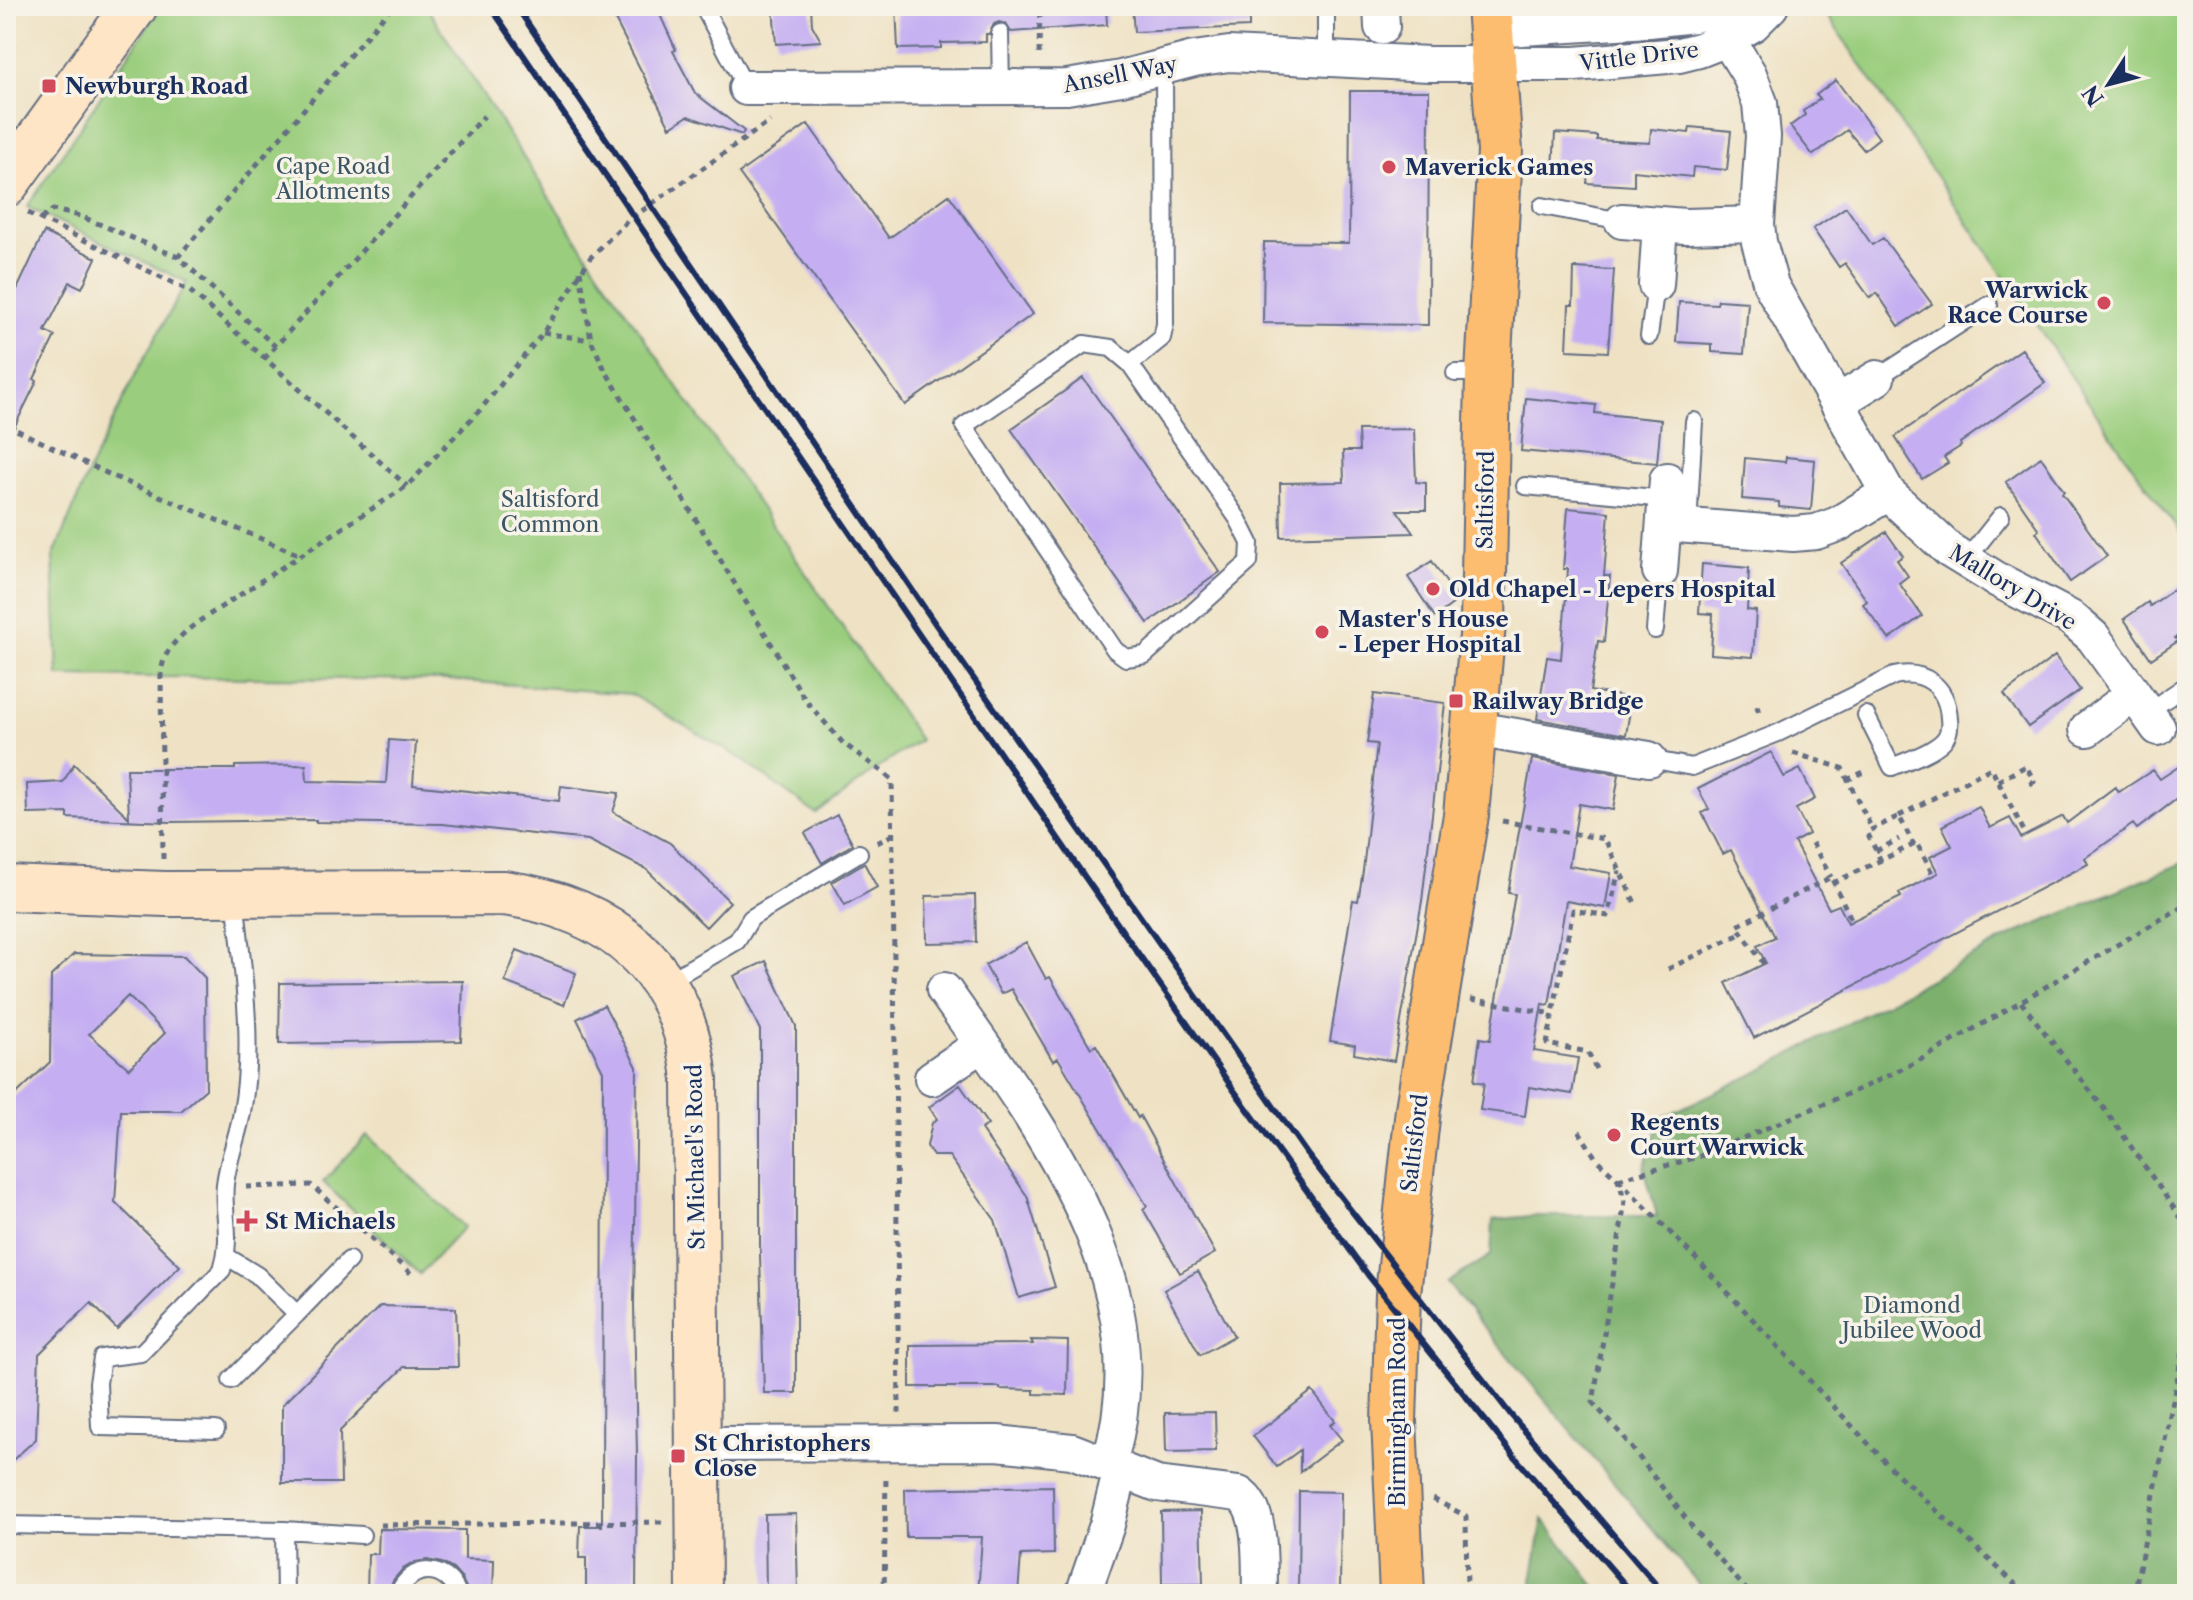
<svg xmlns="http://www.w3.org/2000/svg" width="2193" height="1600" font-family="'Libre Caslon Text',serif">
<style>
.green{fill:#9acd7d;stroke:#5a7e6e;stroke-width:2}
.forest{fill:#7bb06c;stroke:#4b7065;stroke-width:2}
.building{fill:#c5aff2;fill-rule:evenodd}
.lines{fill:none;stroke-linecap:round;stroke-linejoin:round}
.lane-casing{stroke:#656e82;stroke-width:20}
.street-casing{stroke:#656e82;stroke-width:38}
.secondary-casing{stroke:#656e82;stroke-width:48}
.primary-casing{stroke:#656e82;stroke-width:48}
.path{stroke:#656e82;stroke-width:5;stroke-dasharray:6 6;stroke-linecap:butt}
.lane{stroke:#fff;stroke-width:16}
.street{stroke:#fff;stroke-width:34}
.secondary{stroke:#fee5c5;stroke-width:44}
.primary{stroke:#fcbd6f;stroke-width:44}
.rail{stroke:#1b2f5e;stroke-width:6}
.poi-dot{fill:#d1495b;stroke:#f7f3e8;stroke-width:3}
.labels{text-anchor:middle;stroke-width:7;stroke-linejoin:round;paint-order:stroke}
.street-label{font-size:22px;fill:#1b2f5e;stroke:#f7f3e8}
.poi-label{font-size:22px;font-weight:bold;fill:#1b2f5e;stroke:#f7f3e8;text-anchor:start}
.park-label{font-size:22px;fill:#3b5666;stroke:#f7f3e8}
</style>
<rect width="100%" height="100%" fill="#f7f3e8"/>
<filter id="ink" filterUnits="userSpaceOnUse"><feTurbulence type="fractalNoise" baseFrequency=".0125" numOctaves="2"/><feDisplacementMap in="SourceGraphic" scale="16" xChannelSelector="R" yChannelSelector="G"/><feConvolveMatrix kernelMatrix="1 2 1 2 8 2 1 2 1" color-interpolation-filters="sRGB"/></filter>
<filter id="wash" filterUnits="userSpaceOnUse"><feTurbulence type="fractalNoise" baseFrequency=".006" numOctaves="4" result="noise"/><feDisplacementMap in="SourceGraphic" scale="32" xChannelSelector="R" yChannelSelector="G"/><feGaussianBlur stdDeviation="1.8" result="paint"/><feColorMatrix in="noise" values="0 0 0 0 0 0 0 0 0 0 0 0 0 0 0 0 0 1.4 0 .05"/><feComposite in="paint" operator="in"/></filter>
<g filter="url(#wash)">
<rect width="100%" height="100%" fill="#efe2c4"/>
<!-- green -->
<path class="green" d="M161,6H426L573,234L920,740L882,765L816,814L740,758L630,694L450,680L58,676L53,557L91,466L138,369L187,282L27,207Z
M1821,6H2187V542L2124,454Z
M367,1135L464,1227L420,1274L323,1182Z"/>
<!-- forest -->
<path class="forest" d="M2187,861V1594H1707L1447,1283L1491,1255L1493,1220L1530,1216H1657L1644,1167L1661,1118L1758,1072L2012,935Z
M1543,1519L1601,1594H1533L1532,1580Z"/>
<g id="blocks">
<!-- building -->
<path class="building" d="M608,6H656L676,50L673,51L695,93L744,131L742,135L688,116L670,127Z
M773,6H811L812,25L821,41L776,44Z
M896,6H1106L1107,25L1011,32L1006,24L999,22L994,24L989,34H986V42L941,43V48L898,49Z
M1132,6H1249V27L1134,32Z
M1836,80L1879,138L1864,150L1847,130L1813,155L1790,126L1805,115L1803,111L1820,99L1816,95Z
M1350,91H1429L1428,325L1263,323L1264,242L1349,243Z
M808,124L889,238L949,195L1033,314L905,405L739,173Z
M1690,127L1731,131L1727,170L1693,167L1692,177L1634,171V186L1587,183L1588,173L1553,170L1555,133L1597,136V140L1650,143L1651,129L1689,133Z
M1846,207L1872,245L1883,238L1932,304L1899,326L1877,293L1870,298L1845,263L1839,267L1813,229Z
M44,232L96,258L82,288L70,282L45,331L55,336L34,379L37,381L6,444V313Z
M1574,268L1614,270L1608,352L1567,350L1569,305H1573Z
M1718,300L1748,302L1744,354L1712,352V344L1676,342L1679,302L1717,304Z
M2022,349L2045,383L1960,443L1961,446L1944,457L1948,463L1922,479L1895,437Z
M1083,378L1220,572L1148,623L1011,429Z
M1526,398L1596,405L1595,413L1661,420L1657,463L1521,451Z
M1414,429L1416,482L1426,483V510H1397L1413,533L1281,537L1280,483L1344,482L1343,451H1359L1358,430Z
M1786,457L1815,460L1811,510L1779,507V502L1742,499L1745,458L1785,462Z
M2041,457L2064,491L2062,493L2107,556L2070,582L2036,532L2039,530L2006,482Z
M1568,508L1609,512L1604,576H1610L1604,642L1598,641L1590,691L1632,698L1626,735L1537,719L1547,657L1561,659L1568,569H1563Z
M1886,532L1903,556L1897,560L1908,576L1899,583L1922,616L1889,639L1863,604L1867,601L1841,563Z
M1432,561L1458,600L1435,617L1408,577Z
M1702,564L1749,568L1747,610L1756,611L1753,657L1711,654L1713,614L1699,613Z
M2187,580V630L2175,638L2178,641L2151,659L2124,619L2148,602L2150,606Z
M2055,656L2080,690L2028,727L2004,694Z
M1374,694L1445,703L1422,901L1394,1061L1354,1054L1355,1045L1330,1041L1353,900L1358,901L1363,871L1377,744L1367,743Z
M389,740L416,742L413,785L559,801L561,786L619,793L613,812L670,843L730,902L706,927L646,869L588,840L443,824L316,822V820L171,822L68,818V813L28,814L27,784L63,782L74,764L129,818L127,769H235V766L306,765L307,781L386,783Z
M1771,752L1784,777L1800,769L1815,799L1796,809L1809,834L1794,842L1829,909L1839,905L1848,923L1901,897L1899,893L1938,873L1930,857L1952,846L1942,826L1979,807L1990,828L2010,818L2021,838L2063,816L2067,823L2115,787L2119,792L2153,770L2160,779L2187,761V791L2137,829L2133,824L2085,858L2088,864L1754,1038L1726,983L1766,963L1757,946L1775,937L1731,850L1723,854L1702,813L1709,809L1698,789Z
M1532,759L1619,774L1613,810L1579,804L1569,866L1611,873L1605,908L1566,901L1549,1005L1542,1004L1534,1051L1578,1058L1572,1094L1529,1087L1525,1116L1480,1110L1484,1083L1474,1081L1480,1038L1490,1040L1515,894L1508,893Z
M837,815L853,844L822,863L805,833Z
M864,863L877,887L845,905L832,882Z
M975,895L976,942L927,943L926,896Z
M1026,942L1046,979L1050,977L1091,1048L1096,1045L1138,1118L1140,1116L1215,1253L1180,1273L1143,1209L1147,1206L1058,1058L1053,1061L1011,989L1001,994L985,965Z
M517,950L576,973L564,1005L505,982Z
M74,954L184,956L205,978L206,1089L181,1111H121L115,1202L180,1266L117,1329L91,1303L39,1354L36,1439L6,1466V1104L50,1062L51,976ZM128,996L165,1033L129,1069L89,1034Z
M766,961L796,1026V1393H764L760,1255V1030L734,976Z
M463,981L461,1041L279,1044L280,983Z
M604,1005L637,1067L634,1305L637,1455L636,1594H586V1558H579L580,1526H602L603,1071L577,1019Z
M960,1085L988,1125L981,1129L1027,1196L1055,1287L1019,1298L995,1220L949,1156H933L927,1146L932,1123L937,1119L929,1107Z
M1198,1271L1234,1336L1200,1355L1164,1290Z
M380,1306L456,1308L458,1367H404L340,1431L341,1483H282V1405Z
M1031,1340L1068,1341L1067,1395L1034,1394V1390L1000,1389V1387H910V1345L1033,1344Z
M1312,1391L1335,1421L1330,1425L1342,1440L1300,1472V1450L1277,1467L1253,1436Z
M1215,1412L1216,1451L1166,1452L1165,1413Z
M1053,1486L1054,1554L1021,1555L1018,1594H978L982,1537H906L905,1489Z
M1299,1491L1341,1492L1340,1594H1298Z
M1201,1511L1203,1584H1162L1161,1512Z
M796,1514L798,1594H766L765,1515Z
M379,1529L465,1530V1559L494,1560L493,1594H469L462,1579L453,1569L442,1563L427,1560L415,1562L403,1569L394,1579L387,1594H367L368,1554H378Z"/>
</g>
</g>
<g filter="url(#ink)">
<use href="#blocks" fill-opacity="0" stroke="#656e82" stroke-width="2"/>
<g class="lines">
<defs>
<path id="lane" d="M703,6L746,88
M1326,6V58
M1000,33L1001,88
M1542,206L1622,221
M1649,336L1656,285
M1084,344L1111,348L1130,364L1238,519L1250,543L1249,562L1145,655L1126,658L1115,650L964,426Z
M1130,364L1162,338L1165,324L1164,67
M1455,373H1486
M1877,378L1989,305
M1525,486L1666,499
M1688,526L1694,421
M1966,560L2001,516
M1655,630L1660,571
M2147,712L2187,685
M1649,759L1692,767L1778,733L1894,676C1924,669 1947,686 1949,718C1950,726 1949,735 1943,741C1931,753 1908,760 1892,767L1866,715
M665,983L737,941L751,918L859,853
M226,1256L257,1275L297,1314L231,1380
M297,1314L349,1260
M216,1430L100,1427L98,1383L102,1358L141,1353L222,1270C233,1235 222,1215 225,1184C228,1159 238,1136 242,1112C255,1042 242,966 235,896
M6,1525L284,1530L362,1535
M284,1530L285,1594
M398,1594C410,1563 447,1564 458,1594"/>
<path id="street" d="M1381,6L1382,27
M1710,11L1749,74L1760,103L1763,136L1757,224L1759,242L1771,285L1888,493L1949,550L1996,579L2071,618L2093,637L2134,694
M1491,30L1649,20L1694,15L1724,6
M746,88L1067,87L1121,78L1194,59L1229,54L1429,64H1575L1679,55L1699,50L1727,39L1753,24L1771,6
M1622,221L1685,226L1757,224
M1656,285L1660,224
M1838,402L1877,378
M1664,524L1793,534L1816,532L1838,524L1888,493
M1660,571L1667,480
M1475,729L1649,759
M2087,729L2134,694L2158,728
M944,990C1041,1128 1164,1284 1109,1463
M932,1078L982,1044
M700,1444L997,1443L1072,1451L1157,1484L1239,1494C1264,1510 1259,1566 1260,1594
M1083,1594L1107,1525L1121,1469"/>
<path id="secondary" d="M6,184L135,6
M6,888L165,894L504,893C611,908 683,967 695,1079L699,1594"/>
<path id="primary" d="M1402,1594L1394,1421L1398,1294L1418,1109L1466,815L1483,624L1488,374L1500,151L1489,6"/>
</defs>
<!-- lane casing -->
<use href="#lane" class="lane-casing"/>
<!-- street casing -->
<use href="#street" class="street-casing"/>
<!-- secondary casing -->
<use href="#secondary" class="secondary-casing"/>
<!-- primary casing -->
<use href="#primary" class="primary-casing"/>
<!-- path -->
<path class="path" d="M1039,54L1040,6
M28,213L190,291L407,486
M41,219L53,210L80,216L178,257
M580,271L591,340L605,370L806,701L843,743L892,779L899,1413
M543,333L591,340
M276,347L178,257L392,6
M264,359L484,116
M6,425L117,478L302,556
M1757,706L1760,717
M1793,753L1842,768L1872,829
M1847,780L1866,771
M1998,781L2026,766L2034,781L2029,785
M1899,816L1991,768L2026,835
M1502,821L1605,839L1635,903
M877,843L894,834
M1812,843L1831,877
M1876,851L1899,839
M163,859L161,676C162,650 179,637 198,622L407,486L480,410L543,333L590,258L626,222L770,121
M1881,861L1867,832L1899,816L1914,845
M1833,883L1917,843L1933,875
M1764,964L1737,926L1831,877L1852,921
M1668,969L1742,933
M1471,999L1553,1014
M2021,1002L2109,1115L2187,1227
M1596,1069L1588,1052L1547,1044L1573,910L1608,916L1619,871
M1579,1131L1597,1160L1618,1179L1625,1201L1593,1403L1622,1435L1697,1533L1750,1594
M1618,1179L1698,1157L1871,1084L1924,1058L2187,904
M1618,1179L1705,1268L1891,1468L2026,1594
M246,1187L311,1185L414,1276
M1433,1499L1466,1516L1467,1594
M380,1525L662,1522
M884,1594L886,1475
M2134,1594L2187,1330"/>
<!-- lane -->
<use href="#lane" class="lane"/>
<!-- street -->
<use href="#street" class="street"/>
<!-- secondary -->
<use href="#secondary" class="secondary"/>
<!-- primary -->
<use href="#primary" class="primary"/>
<!-- rail -->
<path class="rail" d="M490,6L1075,863L1233,1089L1368,1275L1514,1456L1633,1594
M516,6L936,625L1307,1154L1511,1415L1664,1594"/>
</g>
</g>
<!-- markers -->
<g class="poi-dot">
<rect x="41" y="78" width="16" height="16" rx="4"/>
<circle cx="1389" cy="167" r="8"/>
<circle cx="2104" cy="303" r="8"/>
<circle cx="1433" cy="589" r="8"/>
<circle cx="1322" cy="632" r="8"/>
<rect x="1448" y="693" width="16" height="16" rx="4"/>
<circle cx="1614" cy="1135" r="8"/>
<path d="M243 1209h8v8h8v8h-8v8h-8v-8h-8v-8h8z"/>
<rect x="670" y="1448" width="16" height="16" rx="4"/>
</g>
<g class="labels">
<!-- street labels -->
<g class="street-label">
<text transform="translate(1639 56) rotate(-7)" y="8">Vittle Drive</text>
<text transform="translate(1120 74) rotate(-11)" y="8">Ansell Way</text>
<text transform="translate(1485 500) rotate(-89)" y="8">Saltisford</text>
<text transform="translate(2013 587) rotate(31)" y="8">Mallory Drive</text>
<text transform="translate(1414 1143) rotate(-83)" y="8">Saltisford</text>
<text transform="translate(695 1157) rotate(-91)" y="8">St Michael's Road</text>
<text transform="translate(1397 1412) rotate(-90)" y="8">Birmingham Road</text>
</g>
<!-- poi labels -->
<g class="poi-label">
<text x="65" y="94">Newburgh Road</text>
<text x="1405" y="175">Maverick Games</text>
<text x="2088" y="298" text-anchor="end">Warwick<tspan x="2088" dy="25">Race Course</tspan></text>
<text x="1449" y="597">Old Chapel - Lepers Hospital</text>
<text x="1338" y="627">Master's House<tspan x="1338" dy="25">- Leper Hospital</tspan></text>
<text x="1472" y="709">Railway Bridge</text>
<text x="1630" y="1130">Regents<tspan x="1630" dy="25">Court Warwick</tspan></text>
<text x="265" y="1229">St Michaels</text>
<text x="694" y="1451">St Christophers<tspan x="694" dy="25">Close</tspan></text>
</g>
<!-- park labels -->
<g class="park-label">
<text x="333" y="174">Cape Road<tspan x="333" dy="25">Allotments</tspan></text>
<text x="550" y="507">Saltisford<tspan x="550" dy="25">Common</tspan></text>
<text x="1912" y="1313">Diamond<tspan x="1912" dy="25">Jubilee Wood</tspan></text>
</g>
</g>
<!-- margin -->
<rect width="2193" height="1600" fill="none" stroke="#f7f3e8" stroke-width="32"/>
<!-- north arrow -->
<g transform="translate(2109 84) rotate(234)" stroke="#f7f3e8" stroke-width="6" paint-order="stroke">
<path d="M0-6L14 30L0 20L-14 30Z" fill="#1b2f5e"/>
<text y="-12" font-size="22" font-weight="bold" text-anchor="middle" fill="#1b2f5e">N</text>
</g>
</svg>
